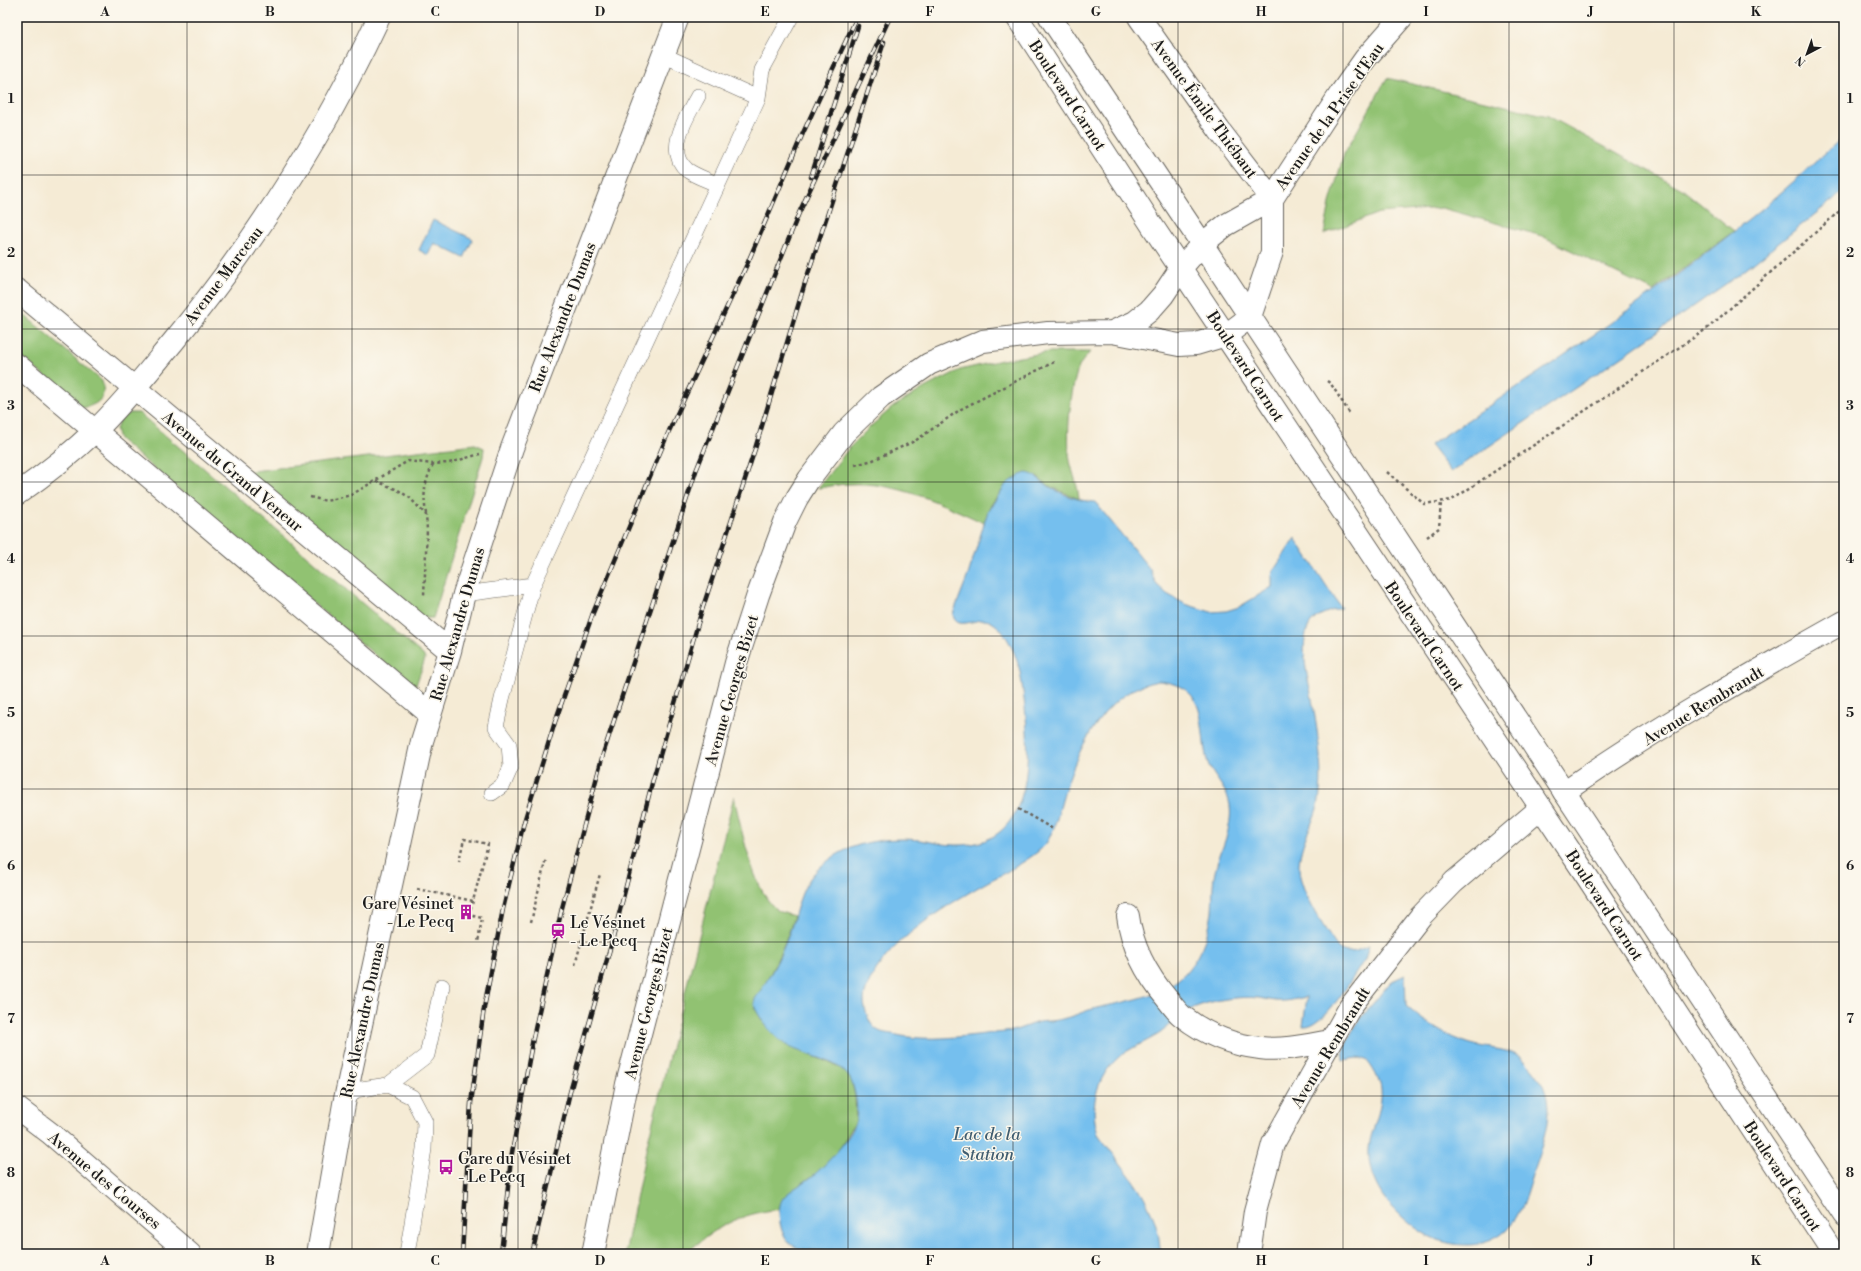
<svg xmlns="http://www.w3.org/2000/svg" width="1861" height="1271" font-family="'Libre Bodoni',serif">
<style>
.green{fill:#91c272;stroke:#566f47}
.water{fill:#75bfee;stroke:#486e85;fill-rule:evenodd}
.lines{fill:none;stroke-linecap:round;stroke-linejoin:round}
.service-casing{stroke:#68645d;stroke-width:16}
.minor-casing{stroke:#68645d;stroke-width:24}
.primary-casing{stroke:#68645d;stroke-width:24}
.path{stroke:#68645d;stroke-width:2.5;stroke-dasharray:3 3;stroke-linecap:butt}
.service{stroke:#fff;stroke-width:15}
.minor{stroke:#fff;stroke-width:22}
.primary{stroke:#fff;stroke-width:22}
.rail-casing{stroke:#1c1c1c;stroke-width:4.5}
.rail{stroke:#fbf7ec;stroke-width:3;stroke-dasharray:9;stroke-linecap:butt}
.grid{fill:none;stroke:#1c1c1c;stroke-width:1;stroke-opacity:0.55}
.labels{text-anchor:middle;stroke-width:3;stroke-linejoin:round;paint-order:stroke}
.street-label{font-size:16px;fill:#1c1c1c;stroke:#fbf7ec}
.poi-label{font-size:16px;fill:#1c1c1c;stroke:#fbf7ec;text-anchor:start}
.water-label{font-size:17px;font-style:italic;fill:#405d70;stroke:#fbf7ec}
.neatline{fill:none;stroke:#1c1c1c;stroke-width:1.5}
.grid-label{font-size:13px;text-anchor:middle;font-weight:bold;fill:#1c1c1c}
</style>
<rect width="100%" height="100%" fill="#fbf7ec"/>
<filter id="ink" filterUnits="userSpaceOnUse"><feTurbulence type="fractalNoise" baseFrequency=".025" numOctaves="2"/><feDisplacementMap in="SourceGraphic" scale="8" xChannelSelector="R" yChannelSelector="G"/><feConvolveMatrix kernelMatrix="1 2 1 2 8 2 1 2 1" color-interpolation-filters="sRGB"/></filter>
<filter id="wash" filterUnits="userSpaceOnUse"><feTurbulence type="fractalNoise" baseFrequency=".012" numOctaves="4" result="noise"/><feDisplacementMap in="SourceGraphic" scale="16" xChannelSelector="R" yChannelSelector="G"/><feGaussianBlur stdDeviation="0.9" result="paint"/><feColorMatrix in="noise" values="0 0 0 0 0 0 0 0 0 0 0 0 0 0 0 0 0 1.4 0 .05"/><feComposite in="paint" operator="in"/></filter>
<g filter="url(#wash)">
<rect width="100%" height="100%" fill="#f5ebd5"/>
<!-- green -->
<path class="green" d="M1387,78L1548,116L1682,189L1734,231L1653,291L1542,236L1442,208L1379,213L1324,234L1330,203L1344,154Z
M17,309L102,381C107,398 98,405 82,408L17,353Z
M1049,352H1090C1086,357 1081,362 1079,367C1070,388 1066,438 1070,461C1073,474 1078,486 1079,499L1047,485L1037,476L1006,484L991,505L984,523C943,504 895,481 848,484C838,484 828,487 818,488L850,447L871,426L893,407L926,387L960,370L1002,360Z
M130,413H139L423,655L425,659L416,685L413,687L119,439L116,429L121,418Z
M475,444L484,448L483,457L433,618H423L245,472Z
M734,796C740,824 753,890 775,908C781,913 787,914 794,916C785,950 767,977 755,1008L762,1020L786,1044L841,1068L851,1078L855,1096L856,1121L839,1150L819,1171L785,1196L782,1200L779,1209C736,1215 718,1226 685,1254H625L647,1145Z"/>
<!-- water -->
<path class="water" d="M1844,136V189L1834,199L1740,274L1624,355L1451,472L1430,445C1539,373 1649,300 1751,218C1783,192 1814,163 1844,136Z
M433,220L473,239L464,258L434,243L428,255L419,250Z
M1026,473C1036,474 1039,480 1047,485C1061,494 1078,501 1095,502L1149,568L1157,585L1167,594L1185,604L1211,612L1226,611L1239,607L1272,587V575L1274,570L1295,538L1341,608C1328,612 1312,615 1307,630C1300,651 1308,678 1312,699C1317,729 1323,763 1320,793C1318,820 1298,842 1299,869C1300,891 1325,930 1338,948C1347,956 1359,950 1369,946L1365,959C1354,975 1324,1029 1303,1026L1307,997C1299,998 1291,1001 1283,1001C1275,1002 1267,999 1259,998C1241,996 1219,999 1201,1005C1184,1010 1173,1024 1159,1034C1148,1041 1135,1046 1124,1053C1098,1072 1088,1104 1098,1134C1124,1170 1161,1206 1160,1254H833C820,1248 804,1253 792,1245C780,1238 775,1209 783,1198C790,1190 801,1185 810,1178C823,1168 854,1136 856,1120C858,1109 856,1096 853,1086C846,1059 808,1058 786,1045C773,1036 762,1022 755,1008L754,1004L755,999C768,980 779,960 787,939C800,907 797,883 829,860C854,841 889,837 920,840C932,842 944,845 956,845C1043,847 1030,736 1021,678C1019,661 1007,628 989,621C978,616 955,633 953,614L968,575L988,511L1006,484L1018,476ZM1159,681C1210,687 1198,724 1207,760C1211,776 1227,787 1230,805C1233,830 1220,849 1215,872C1212,885 1213,898 1212,912C1209,935 1198,962 1180,978C1156,999 1119,1002 1089,1010C1080,1013 1071,1017 1062,1019C1054,1021 1047,1021 1039,1022C1030,1024 1021,1029 1012,1031C1001,1033 989,1033 977,1035C948,1038 921,1041 892,1034C886,1033 881,1033 876,1029C871,1025 869,1020 867,1015C861,999 865,991 872,977C893,937 952,902 991,880C1005,873 1039,855 1047,842C1057,826 1060,805 1066,787C1080,743 1109,688 1159,681Z
M1405,975L1406,1006C1424,1022 1447,1038 1471,1044C1501,1052 1517,1046 1537,1075C1558,1104 1544,1139 1534,1169C1528,1187 1523,1210 1511,1225C1491,1251 1451,1249 1425,1234C1411,1226 1396,1212 1386,1200C1372,1183 1365,1158 1371,1137C1375,1122 1383,1105 1381,1089C1380,1080 1372,1066 1366,1060L1358,1058L1343,1060C1340,1038 1375,1002 1388,985L1392,981Z"/>
</g>
<g filter="url(#ink)">
<g class="lines">
<defs>
<path id="service" d="M663,55L758,98
M698,96C688,115 664,150 687,170C695,176 708,180 718,185
M464,594L533,585
M492,793L503,785L511,767L509,745L496,727L502,699L533,585L758,98L762,70L791,17
M388,1085L412,1097L425,1122L424,1149L407,1254
M344,1104L355,1090L388,1085L427,1055L442,986"/>
<path id="minor" d="M1139,17L1219,130L1272,199
M17,290L450,651
M1112,332L1135,322L1149,311L1163,295L1181,268L1202,244L1226,225L1272,199L1341,93L1365,59L1402,17
M17,365L430,714
M17,494C44,475 71,454 95,431C123,404 148,372 173,342C254,243 325,133 379,17
M1564,792C1652,730 1750,675 1844,622
M1128,916C1132,948 1147,975 1168,1000C1172,1005 1177,1012 1182,1016C1205,1034 1231,1045 1260,1048C1283,1051 1308,1045 1330,1041
M17,1108L50,1133L190,1254
M318,1254L344,1104L422,741L450,651L464,594L512,448L678,17
M593,1254L627,1084L736,663L758,595L785,522L797,498L809,479L844,433L881,397L929,364L983,341L1048,333L1112,332L1179,345L1196,344L1226,335L1250,317L1272,252V199
M1249,1254L1255,1211L1273,1144L1350,1007L1421,916L1454,882L1541,808"/>
<path id="primary" d="M1017,17L1153,227L1582,869L1834,1254
M1050,17L1202,244L1844,1215"/>
</defs>
<!-- service casing -->
<use href="#service" class="service-casing"/>
<!-- minor casing -->
<use href="#minor" class="minor-casing"/>
<!-- primary casing -->
<use href="#primary" class="primary-casing"/>
<!-- path -->
<path class="path" d="M1327,381L1331,384L1350,414
M855,465L873,460L915,441L961,409L1056,361
M1387,472L1424,504L1452,500L1708,328L1844,207
M376,481L398,490L410,498L426,515L427,530L424,595
M310,497L326,501L351,495L408,461L433,464L449,463L480,454
M426,514C423,493 424,484 433,464
M1427,537L1439,528L1441,502
M1018,809L1053,829
M417,889L473,901L488,844L464,839L459,861
M473,901L469,915L482,918L478,942
M531,922L546,858
M575,965L600,874"/>
<!-- service -->
<use href="#service" class="service"/>
<!-- minor -->
<use href="#minor" class="minor"/>
<!-- primary -->
<use href="#primary" class="primary"/>
<defs>
<path id="rail" d="M811,177L858,26
M462,1254L471,1103L484,1008L503,909L524,822L555,722L593,613L669,431L748,262L803,133L857,17
M501,1254L511,1158L533,1038L562,908L603,754L696,471L799,213L890,17
M532,1254L570,1092L613,938L652,783L701,613L755,449L804,286L884,42"/>
</defs>
<!-- rail casing -->
<use href="#rail" class="rail-casing"/>
<!-- rail -->
<use href="#rail" class="rail"/>
</g>
</g>
<!-- grid -->
<path class="grid" d="M187,17V1254M352,17V1254M518,17V1254M683,17V1254M848,17V1254M1013,17V1254M1178,17V1254M1343,17V1254M1509,17V1254M1674,17V1254M17,175H1844M17,329H1844M17,482H1844M17,636H1844M17,789H1844M17,942H1844M17,1096H1844"/>
<!-- icons -->
<defs>
<symbol id="building-bare" viewBox="-9 -9 18 18"><path d="M-4-6H4V6H1V3H-1V6H-4ZM-2.5-4.3h1.7v1.8h-1.7ZM.8-4.3h1.7v1.8H.8ZM-2.5-1h1.7V.8h-1.7ZM.8-1h1.7V.8H.8Z" fill="#b5179e" stroke="#fbf7ec" stroke-width="2.5" paint-order="stroke"/></symbol>
<symbol id="station-bare" viewBox="-9 -9 18 18"><path d="M-3-6H3Q5-6 5-4V2Q5 4 3 4L4.5 6H3L1.5 4h-3L-3 6H-4.5L-3 4Q-5 4-5 2V-4Q-5-6-3-6ZM-3.5-4v3h7v-3ZM-3.5 1v1.5H-2V1ZM2 1v1.5H3.5V1Z" fill="#b5179e" stroke="#fbf7ec" stroke-width="2.5" paint-order="stroke"/></symbol>
<symbol id="bus-bare" viewBox="-9 -9 18 18"><path d="M-5-6H5V4H4V6H2V4H-2V6H-4V4H-5ZM-3.5-4V0h7V-4ZM-3.5 1.2v1.5H-2V1.2ZM2 1.2v1.5H3.5V1.2Z" fill="#b5179e" stroke="#fbf7ec" stroke-width="2.5" paint-order="stroke"/></symbol>
</defs>
<g fill-rule="evenodd">
<use href="#building-bare" x="455" y="901" width="22" height="22"/>
<use href="#station-bare" x="547" y="920" width="22" height="22"/>
<use href="#bus-bare" x="435" y="1156" width="22" height="22"/>
</g>
<g class="labels">
<!-- street labels -->
<g class="street-label">
<text transform="translate(1068 95) rotate(57)" y="6">Boulevard Carnot</text>
<text transform="translate(1205 108) rotate(54)" y="6">Avenue Émile Thiébaut</text>
<text transform="translate(1329 116) rotate(-55)" y="6">Avenue de la Prise d'Eau</text>
<text transform="translate(223 275) rotate(-53)" y="6">Avenue Marceau</text>
<text transform="translate(562 317) rotate(-69)" y="6">Rue Alexandre Dumas</text>
<text transform="translate(1246 366) rotate(57)" y="6">Boulevard Carnot</text>
<text transform="translate(233 471) rotate(40)" y="6">Avenue du Grand Veneur</text>
<text transform="translate(457 624) rotate(-74)" y="6">Rue Alexandre Dumas</text>
<text transform="translate(1425 636) rotate(56)" y="6">Boulevard Carnot</text>
<text transform="translate(731 690) rotate(-74)" y="6">Avenue Georges Bizet</text>
<text transform="translate(1703 705) rotate(-31)" y="6">Avenue Rembrandt</text>
<text transform="translate(1605 905) rotate(57)" y="6">Boulevard Carnot</text>
<text transform="translate(648 1003) rotate(-76)" y="6">Avenue Georges Bizet</text>
<text transform="translate(362 1020) rotate(-78)" y="6">Rue Alexandre Dumas</text>
<text transform="translate(1330 1047) rotate(-59)" y="6">Avenue Rembrandt</text>
<text transform="translate(1783 1176) rotate(57)" y="6">Boulevard Carnot</text>
<text transform="translate(105 1180) rotate(40)" y="6">Avenue des Courses</text>
</g>
<!-- poi labels -->
<g class="poi-label">
<text x="454" y="909" text-anchor="end">Gare Vésinet<tspan x="454" dy="18">- Le Pecq</tspan></text>
<text x="570" y="928">Le Vésinet<tspan x="570" dy="18">- Le Pecq</tspan></text>
<text x="458" y="1164">Gare du Vésinet<tspan x="458" dy="18">- Le Pecq</tspan></text>
</g>
<!-- water labels -->
<g class="water-label">
<text x="987" y="1140">Lac de la<tspan x="987" dy="20">Station</tspan></text>
</g>
</g>
<!-- margin -->
<rect width="1861" height="1271" fill="none" stroke="#fbf7ec" stroke-width="44"/>
<!-- north arrow -->
<g transform="translate(1807 54) rotate(221)" stroke="#fbf7ec" stroke-width="3" paint-order="stroke">
<path d="M0-3L7 15L0 10L-7 15Z" fill="#1c1c1c"/>
<text y="-6" font-size="11" font-weight="bold" text-anchor="middle" fill="#1c1c1c">N</text>
</g>
<rect x="22" y="22" width="1817" height="1227" class="neatline"/>
<g class="grid-label">
<text x="105" y="16">A</text>
<text x="270" y="16">B</text>
<text x="435" y="16">C</text>
<text x="600" y="16">D</text>
<text x="765" y="16">E</text>
<text x="930" y="16">F</text>
<text x="1096" y="16">G</text>
<text x="1261" y="16">H</text>
<text x="1426" y="16">I</text>
<text x="1591" y="16">J</text>
<text x="1756" y="16">K</text>
<text x="11" y="103">1</text>
<text x="1850" y="103">1</text>
<text x="11" y="257">2</text>
<text x="1850" y="257">2</text>
<text x="11" y="410">3</text>
<text x="1850" y="410">3</text>
<text x="11" y="563">4</text>
<text x="1850" y="563">4</text>
<text x="11" y="717">5</text>
<text x="1850" y="717">5</text>
<text x="11" y="870">6</text>
<text x="1850" y="870">6</text>
<text x="11" y="1023">7</text>
<text x="1850" y="1023">7</text>
<text x="11" y="1177">8</text>
<text x="1850" y="1177">8</text>
<text x="105" y="1265">A</text>
<text x="270" y="1265">B</text>
<text x="435" y="1265">C</text>
<text x="600" y="1265">D</text>
<text x="765" y="1265">E</text>
<text x="930" y="1265">F</text>
<text x="1096" y="1265">G</text>
<text x="1261" y="1265">H</text>
<text x="1426" y="1265">I</text>
<text x="1591" y="1265">J</text>
<text x="1756" y="1265">K</text>
</g>
</svg>
